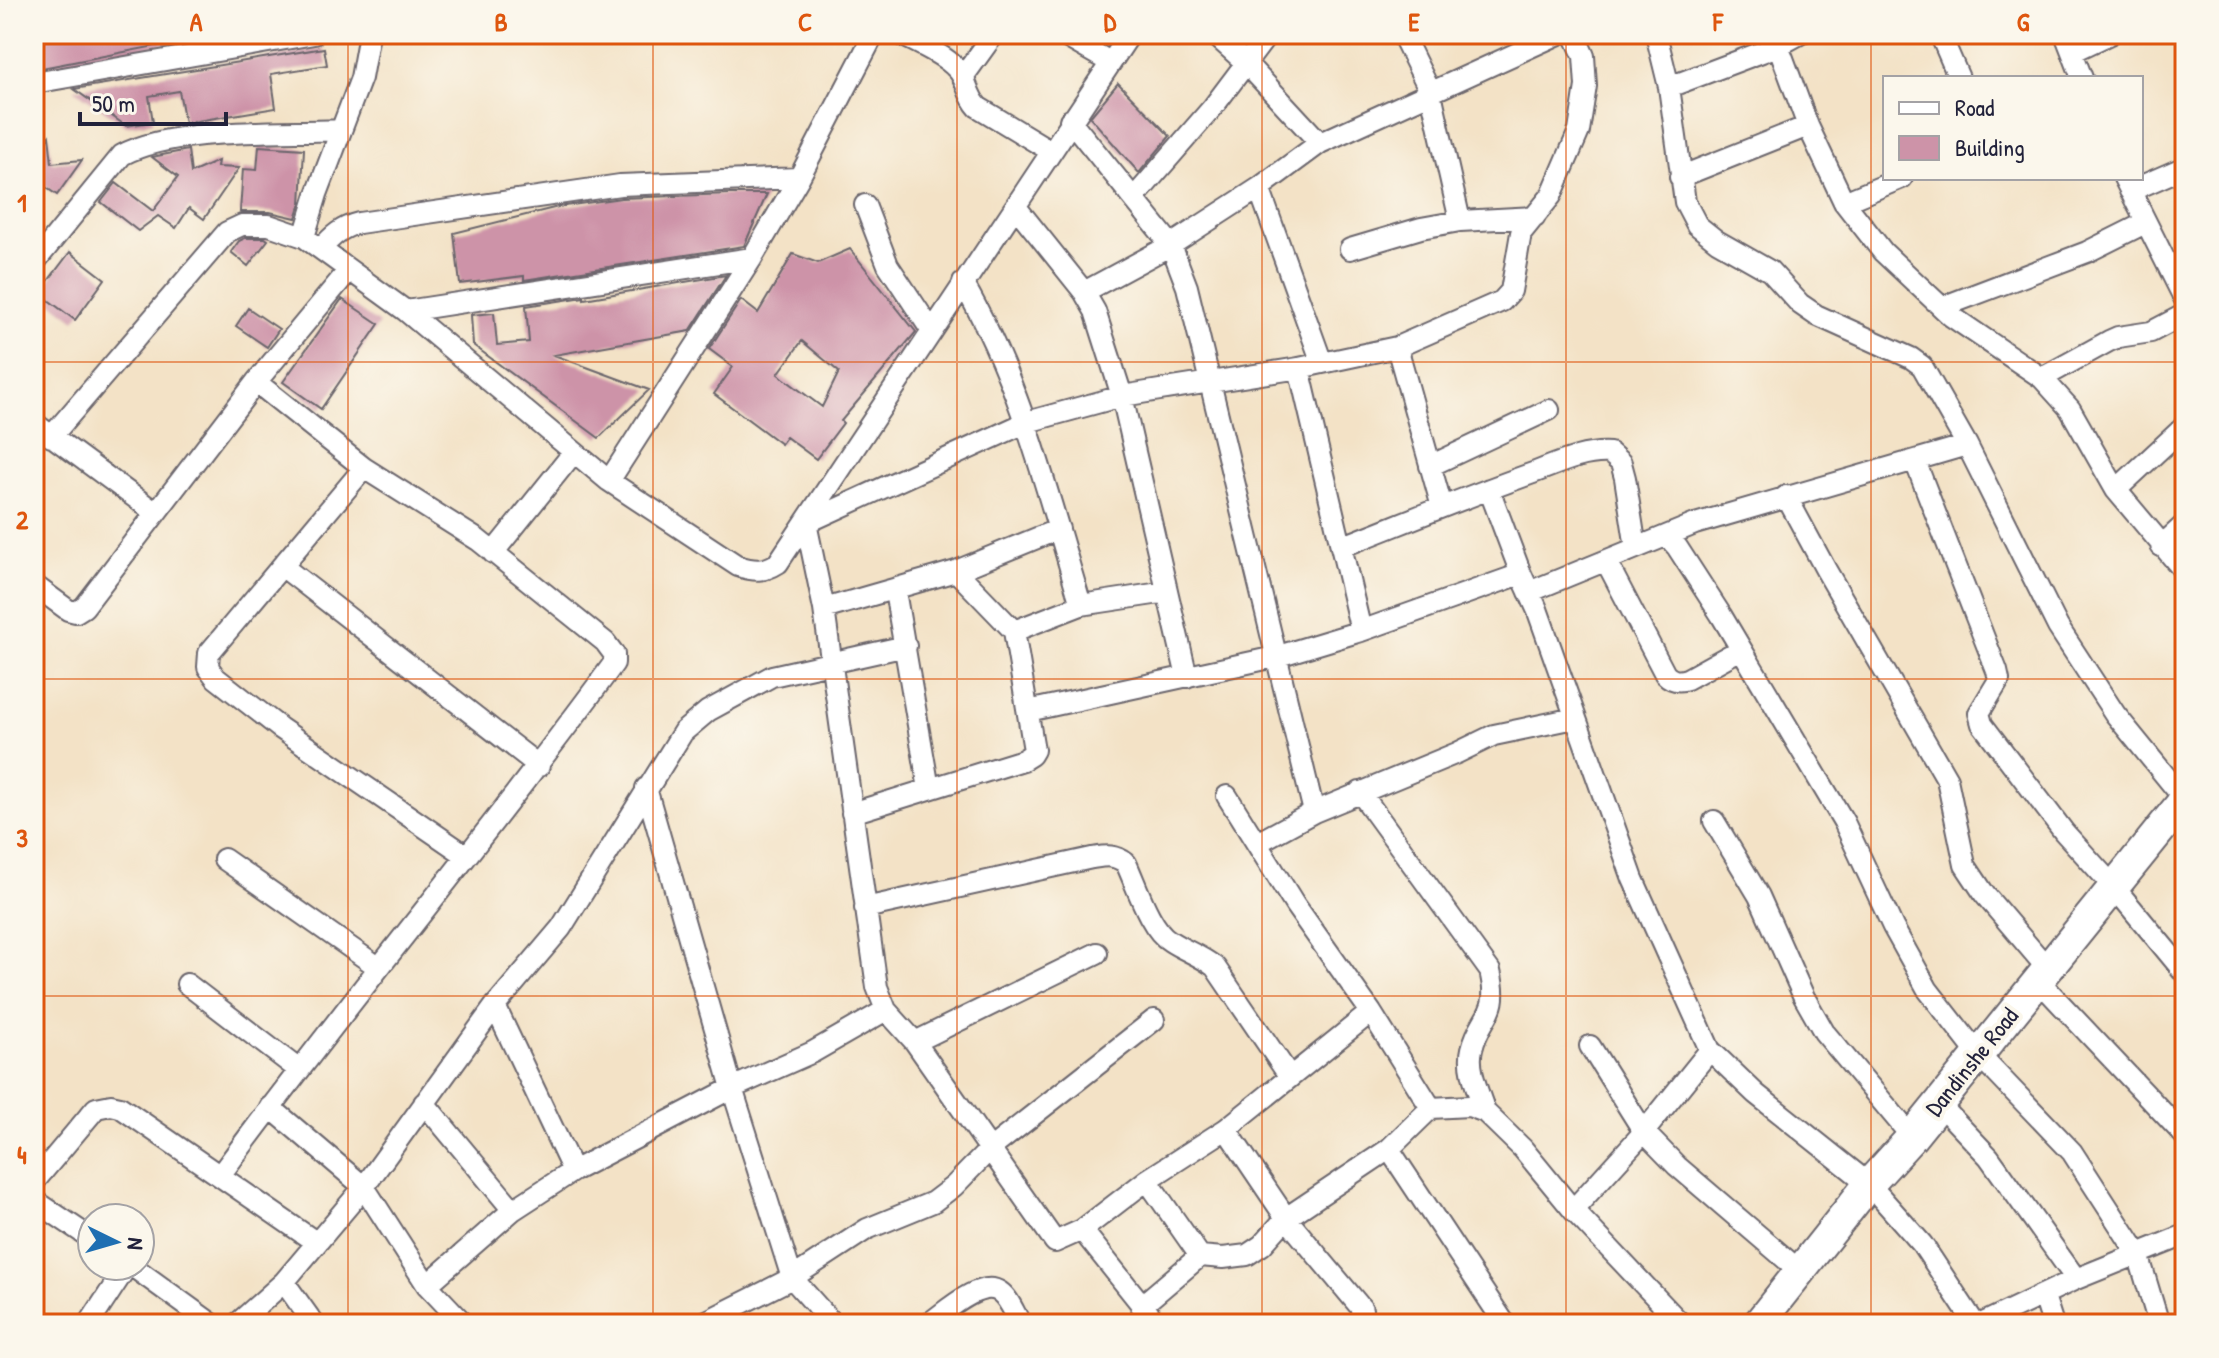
<svg xmlns="http://www.w3.org/2000/svg" width="2219" height="1358" font-family="'Patrick Hand',sans-serif">
<style>
.building{fill:#cd93a8;fill-rule:evenodd}
.lines{fill:none;stroke-linecap:round;stroke-linejoin:round}
.street-casing{stroke:#6b656c;stroke-width:24}
.secondary-casing{stroke:#6b656c;stroke-width:34}
.street{stroke:#fff;stroke-width:20}
.secondary{stroke:#fff;stroke-width:30}
.grid{fill:none;stroke:#de560e;stroke-width:2;stroke-opacity:0.55}
.labels{text-anchor:middle;stroke-width:8;stroke-linejoin:round;paint-order:stroke}
.street-label{font-size:24px;fill:#22223b;stroke:#fbf7ec}
.neatline{fill:none;stroke:#de560e;stroke-width:3}
.grid-label{font-size:26px;text-anchor:middle;font-weight:bold;fill:#de560e}
</style>
<rect width="100%" height="100%" fill="#fbf7ec"/>
<filter id="ink" filterUnits="userSpaceOnUse"><feTurbulence type="fractalNoise" baseFrequency=".0125" numOctaves="2"/><feDisplacementMap in="SourceGraphic" scale="16" xChannelSelector="R" yChannelSelector="G"/><feConvolveMatrix kernelMatrix="1 2 1 2 8 2 1 2 1" color-interpolation-filters="sRGB"/></filter>
<filter id="wash" filterUnits="userSpaceOnUse"><feTurbulence type="fractalNoise" baseFrequency=".006" numOctaves="4" result="noise"/><feDisplacementMap in="SourceGraphic" scale="32" xChannelSelector="R" yChannelSelector="G"/><feGaussianBlur stdDeviation="1.8" result="paint"/><feColorMatrix in="noise" values="0 0 0 0 0 0 0 0 0 0 0 0 0 0 0 0 0 1.4 0 .05"/><feComposite in="paint" operator="in"/></filter>
<g filter="url(#wash)">
<rect width="100%" height="100%" fill="#f3e2c6"/>
<g id="blocks">
<!-- building -->
<path class="building" d="M35,34H176V42L42,68Z
M324,48L327,65L271,74L276,108L185,123L179,91L149,96L153,122L126,126L74,89Z
M1118,83L1170,136L1139,173L1090,117Z
M49,136L52,163L82,160L57,195L34,179V157Z
M259,146L304,149L301,203L296,218L270,212H240L243,169L257,170Z
M188,150L191,173L218,161L217,167L239,168L204,219L189,208L176,228L158,216L138,231L101,202L116,183L153,211L178,177L152,157Z
M730,194H767L744,246L524,280V276L460,284L454,233L558,207L621,198Z
M245,238H265L268,240L248,266L231,252L239,241Z
M850,249L916,332L841,421L843,423L816,459L786,437L781,444L714,394L733,367L709,349L741,300L758,313L793,254L818,263ZM802,341L839,372L822,407L778,374Z
M70,252L105,279L75,320L39,293Z
M726,275L690,331L554,355L649,390L599,438L473,345L471,315L494,313L497,345L529,342L526,306L584,297V299Z
M342,299L379,324L321,409L283,382Z
M248,308L279,329L267,347L236,326Z"/>
</g>
</g>
<g filter="url(#ink)">
<use href="#blocks" fill-opacity="0" stroke="#6b656c" stroke-width="2"/>
<g class="lines">
<defs>
<path id="street" d="M900,34C918,44 943,54 956,68C968,79 966,94 978,107L1051,151
M1061,34L1110,62
M1214,34L1245,62L1320,143
M1402,34L1431,93L1460,221
M1656,34L1669,87L1685,202L1697,225L1717,241L1770,271L1800,304L1816,315L1911,358L1922,366L1967,445L2058,627L2115,714L2185,800
M1774,34L1808,126L1844,202L1883,252L1951,316L2042,378L2070,409L2116,490L2185,572
M1940,34L1959,78
M2065,34L2082,78
M2072,52L2110,34
M963,77L994,34
M34,83L314,34
M1669,87L1778,46L1800,34
M1070,120L1171,245L1187,287L1314,812L1257,843
M1680,177L1808,126
M2124,178L2185,300
M1259,188L1322,363
M2130,191L2185,167
M1134,198L1213,107L1268,34
M1844,202L1902,178
M865,205L888,265L931,330
M1016,207L1084,292L1095,311L1122,396L1187,677
M304,237L317,194L361,78L369,34
M321,249C332,236 342,227 359,223L620,185L799,178
M1350,249L1421,228L1460,221L1535,217
M34,263L122,155C174,127 280,133 341,130
M963,283C1021,383 1048,495 1081,605L1014,631
M1084,292L1171,245L1259,188L1320,143L1559,34
M1942,307L2087,252L2145,223
M406,311L752,258
M1397,347L1442,507
M1299,368L1361,631
M2042,378L2109,341L2118,337L2151,332L2185,314
M34,423L156,513
M51,437L227,232L242,225H269L304,237L406,311L609,481L752,258L799,178L874,34
M1915,461L1997,671L1999,680L1979,713L1982,724L2064,832L2114,887L2185,973
M1430,466L1549,410
M364,468L209,653L208,667L216,678L280,728L467,856
M609,481L738,566C754,571 764,572 778,563L1130,34
M1489,489L1521,574L1537,609L1633,879L1710,1050L1756,1094L1869,1184L1922,1244L1975,1324
M2116,490L2185,426
M1786,496L1826,570L1947,779L1965,865L1985,895L2047,968
M1667,536L1677,547L1721,615L1844,822L1893,927L1928,990L1978,1054L2072,1152L2138,1254L2159,1324
M2161,546L2185,524
M1341,547C1405,522 1468,496 1533,473C1557,464 1584,451 1610,453L1621,463L1625,478L1636,548
M493,553L574,452
M1606,561L1665,674C1672,681 1678,682 1687,679L1741,649
M282,566L539,766
M34,585L68,610L76,612L84,607L256,382L349,270
M895,591L929,789
M1529,592L1695,524L1967,445
M1081,605L1167,592
M824,609L956,571L1059,529
M1028,711L1275,657L1361,631L1521,574
M646,788L732,1088L792,1278L833,1324
M1360,792L1490,971C1501,1016 1481,1013 1472,1049C1467,1069 1479,1093 1485,1112
M1227,796L1295,905L1371,1012L1431,1108L1389,1149L1505,1324
M1314,812L1457,753L1494,735L1575,718
M852,813L1023,760L1031,755L1034,750L1014,631L956,571
M1714,821L1759,896L1804,997L1824,1032L1912,1137
M224,859L378,967
M865,908L1092,858C1106,856 1114,854 1126,863C1136,884 1150,930 1170,941C1185,951 1200,955 1215,967L1290,1077
M2039,981L2185,1136
M187,984L299,1070
M495,1006L573,1171
M1371,1012L1226,1129L1147,1180L1082,1230L1055,1242L915,1042L886,1010L877,987L824,609L806,523L1027,422L1122,396L1299,368L1397,347L1502,301L1511,291L1521,233L1551,196L1579,131L1586,86L1584,56L1574,34
M915,1042L1097,953
M1590,1046L1644,1132L1677,1166L1801,1272
M1937,1102L1989,1157L2076,1279
M424,1103L513,1210
M270,1107L364,1187L427,1285L464,1324
M1431,1108L1469,1106L1485,1112L1523,1149L1573,1210L1681,1324
M1226,1129L1286,1218L1362,1309
M221,1174C348,1001 487,837 614,663V654L605,642L478,540L364,468L256,382
M1147,1180L1200,1256
M34,1182L96,1108L111,1105L120,1107L317,1243
M34,1200L92,1239
M1573,1210L1644,1132L1710,1050
M1082,1230L1157,1324
M132,1266L212,1324
M284,1282L314,1324
M427,1285L513,1210L573,1171L732,1088L813,1052L886,1010
M2044,1296L2053,1324
M1141,1306L1200,1256L1223,1258L1247,1255L1262,1245L1286,1218L1389,1149
M34,1316L46,1324
M89,1324L127,1266
M237,1324L284,1282L364,1187L495,1006L561,928L683,732L708,711L772,676L906,646
M701,1324L792,1278L867,1229L933,1202L954,1186L990,1149L1154,1020
M928,1324C944,1313 981,1278 1000,1292C1009,1298 1015,1315 1021,1324
M1981,1324L2076,1279L2185,1235"/>
<path id="secondary" d="M1758,1324L1869,1184L1912,1137L2185,799"/>
</defs>
<!-- street casing -->
<use href="#street" class="street-casing"/>
<!-- secondary casing -->
<use href="#secondary" class="secondary-casing"/>
<!-- street -->
<use href="#street" class="street"/>
<!-- secondary -->
<use href="#secondary" class="secondary"/>
</g>
</g>
<!-- grid -->
<path class="grid" d="M348,34V1324M653,34V1324M957,34V1324M1262,34V1324M1566,34V1324M1871,34V1324M34,362H2185M34,679H2185M34,996H2185"/>
<g class="labels">
<!-- street labels -->
<g class="street-label">
<text transform="translate(1972 1062) rotate(-51)" y="8">Dandinshe Road</text>
</g>
</g>
<!-- margin -->
<rect width="2219" height="1358" fill="none" stroke="#fbf7ec" stroke-width="88"/>
<!-- legend -->
<rect x="1883" y="76" width="260" height="104" fill="#fbf7ec" stroke="#a4a2a5" stroke-width="2"/>
<rect x="1899" y="102" width="40" height="12" fill="#ffffff" stroke="#a4a2a5" stroke-width="2"/>
<text x="1955" y="116" font-size="24" fill="#22223b">Road</text>
<rect x="1899" y="136" width="40" height="24" fill="#cd93a8" stroke="#a4a2a5" stroke-width="2"/>
<text x="1955" y="156" font-size="24" fill="#22223b">Building</text>
<!-- north arrow -->
<g transform="translate(116 1242) rotate(95)"><circle r="38" fill="#fbf7ec" stroke="#a4a2a5" stroke-width="2"/>
<path d="M0-6L14 30L0 20L-14 30Z" fill="#1f6fb2"/>
<text y="-12" font-size="22" font-weight="bold" text-anchor="middle" fill="#22223b">N</text>
</g>
<!-- scale -->
<path d="M80 112v12h146v-12" fill="none" stroke="#22223b" stroke-width="4"/>
<text x="92" y="112" font-size="24" fill="#22223b" stroke="#fbf7ec" stroke-width="6" paint-order="stroke">50 m</text>
<rect x="44" y="44" width="2131" height="1270" class="neatline"/>
<g class="grid-label">
<text x="196" y="31">A</text>
<text x="501" y="31">B</text>
<text x="805" y="31">C</text>
<text x="1110" y="31">D</text>
<text x="1414" y="31">E</text>
<text x="1718" y="31">F</text>
<text x="2023" y="31">G</text>
<text x="22" y="212">1</text>
<text x="22" y="529">2</text>
<text x="22" y="847">3</text>
<text x="22" y="1164">4</text>
</g>
</svg>
